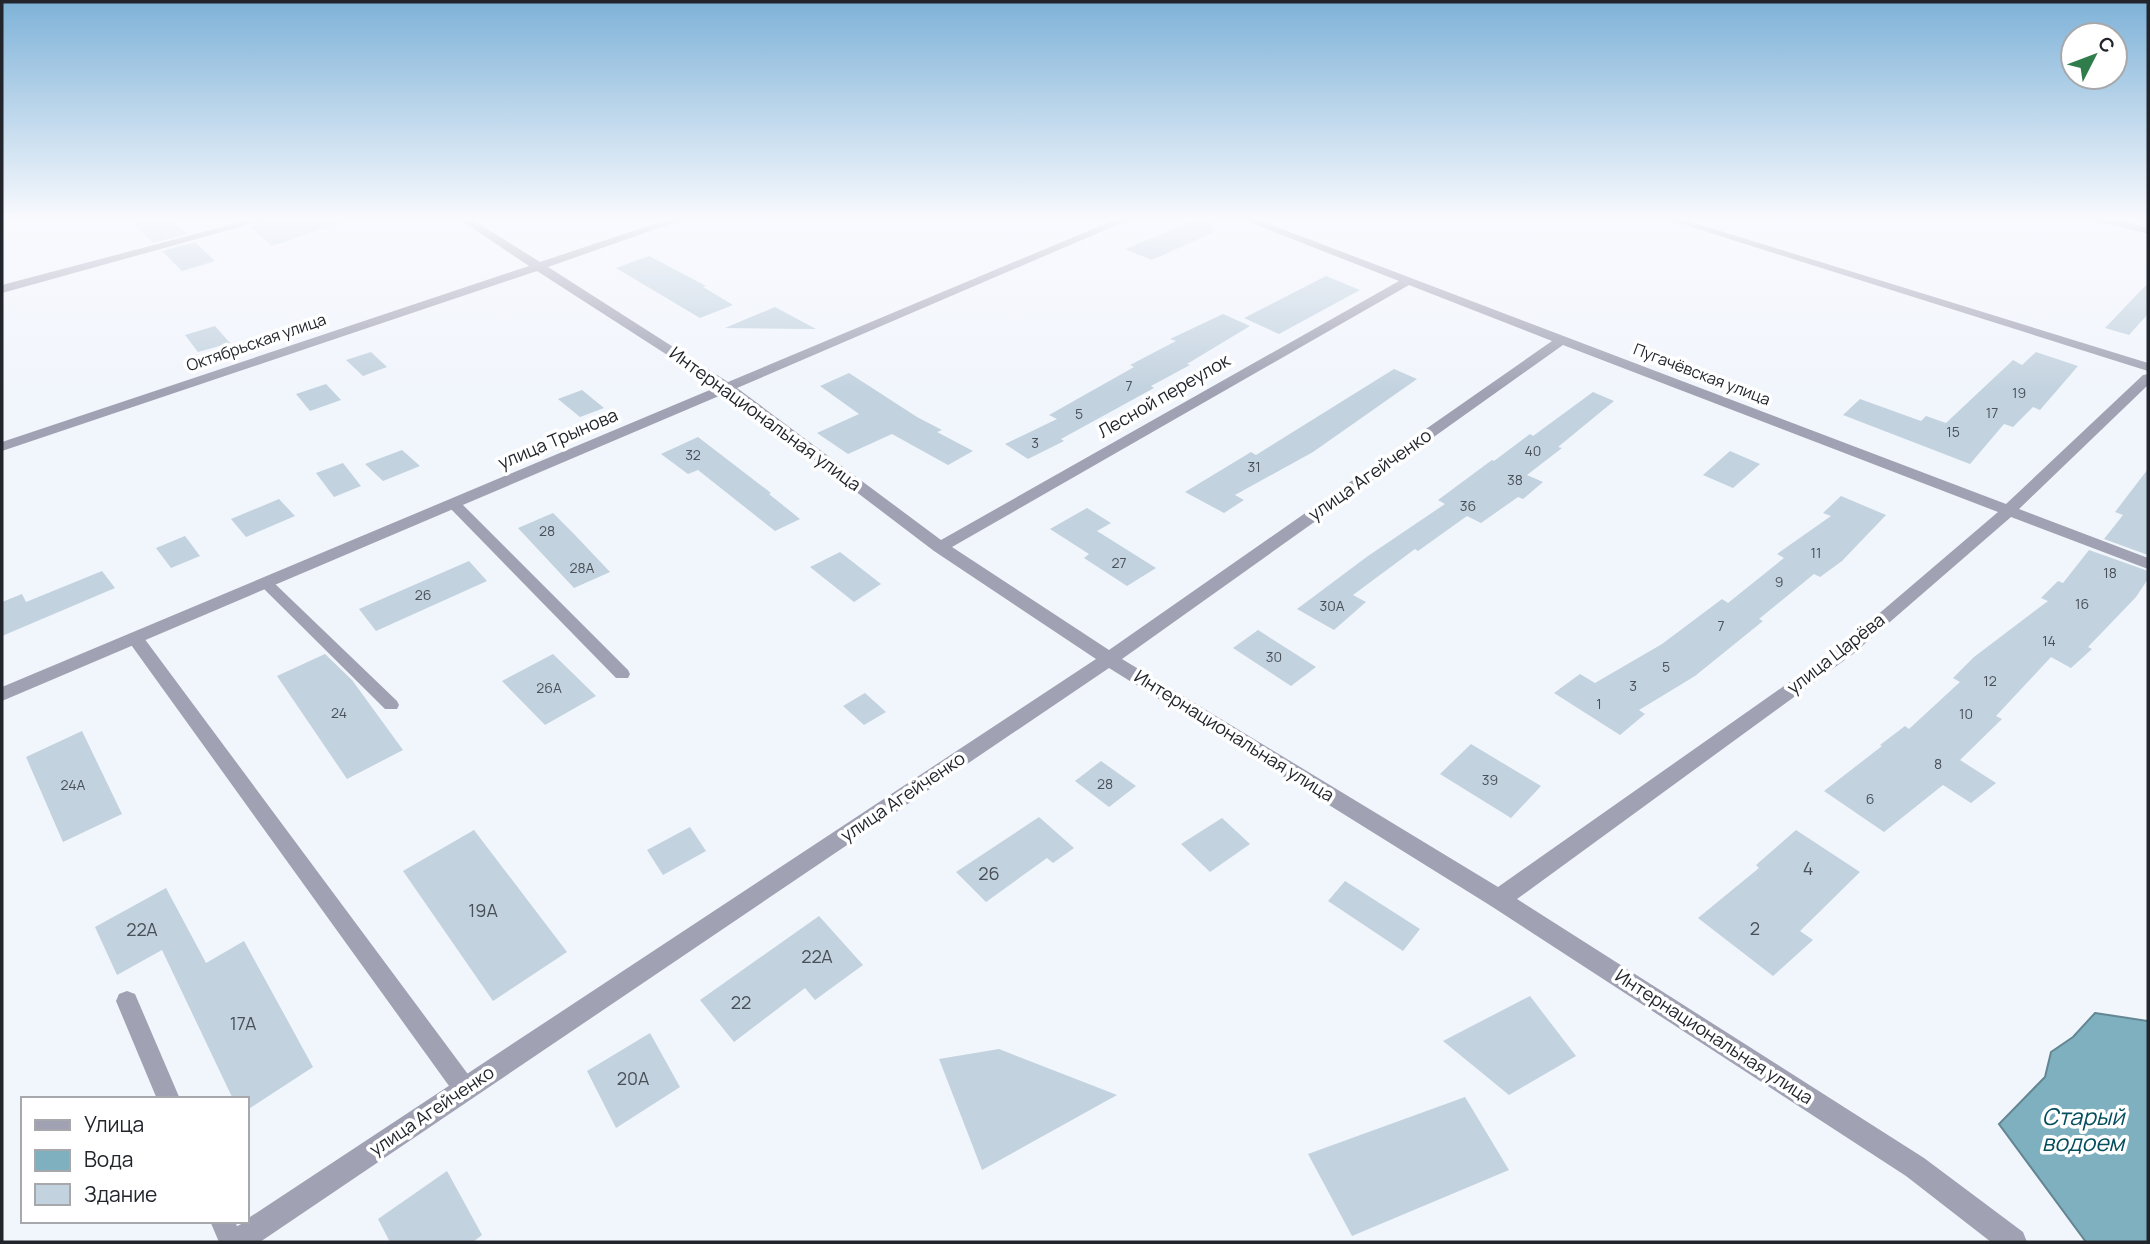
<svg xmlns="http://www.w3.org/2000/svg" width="2150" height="1244" font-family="Manrope,sans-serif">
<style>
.water{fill:#7fb0bf;stroke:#638693;stroke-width:2}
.building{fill:#c2d2df}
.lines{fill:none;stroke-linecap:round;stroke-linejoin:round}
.service{fill:#a0a1b2;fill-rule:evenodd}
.minor{fill:#a0a1b2;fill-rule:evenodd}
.labels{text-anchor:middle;stroke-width:7;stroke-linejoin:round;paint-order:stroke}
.number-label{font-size:14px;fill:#4a5059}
.far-street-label{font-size:16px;fill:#22252c;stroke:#fff}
.street-label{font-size:18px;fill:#22252c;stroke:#fff}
.near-number-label{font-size:18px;fill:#4a5059}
.near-water-label{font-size:23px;font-style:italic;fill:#044e5e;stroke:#fff}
</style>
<rect width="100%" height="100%" fill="#f1f5fc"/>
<!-- water -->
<path class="water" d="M2095,1013L2148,1021V1242H2086L1999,1124L2045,1077L2051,1052L2073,1037Z"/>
<!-- building -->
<path class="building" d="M157,218H170L187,234L153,243L133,224Z
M275,218H339L340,223L272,246L250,227Z
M1201,218H1208L1214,232L1152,260L1125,249Z
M195,242L215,261L182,271L162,251Z
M649,256L706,286L703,287L733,305L700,318L616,268Z
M1326,276L1360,290L1279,334L1244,318Z
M2148,283V314L2129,335L2105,328Z
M775,307L816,329L725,328Z
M1223,314L1250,326L1187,364L1190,365L1151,386L1154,388L1061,439L1064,441L1028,459L1005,444L1057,419L1049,415L1134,367L1130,365L1176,341L1170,339Z
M215,326L230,343L198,352L185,335Z
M371,352L387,367L363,376L346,360Z
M2036,352L2078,366L2040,410L2033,407L2013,427L2004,424L1970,464L1843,415L1860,399L1921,421L1926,416L1946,423L2013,360L2022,365Z
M1394,369L1417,379L1313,452L1235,495L1244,500L1224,513L1185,492L1251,452L1256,455Z
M849,373L917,417L942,430L937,432L973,451L948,465L892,434L848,454L817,433L859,414L820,386Z
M326,384L341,400L310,411L296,394Z
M582,390L604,408L580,417L558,399Z
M1593,392L1614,401L1558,447L1562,448L1527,475L1543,482L1523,499L1518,497L1481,523L1467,516L1418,551L1415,549L1353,595L1366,602L1334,630L1297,609L1368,556L1445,504L1438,500L1492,460L1494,461L1530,434L1533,436Z
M698,437L771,493L769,494L800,519L775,531L698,470L688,474L661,454Z
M402,450L420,466L383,481L365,464Z
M1730,451L1760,464L1733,488L1703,475Z
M343,463L361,486L334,497L316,473Z
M2148,469V555L2104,539L2123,515L2115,512Z
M1841,496L1886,515L1842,561L1820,577L1814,574L1759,619L1763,621L1695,676L1639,710L1645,714L1620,735L1554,693L1580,674L1595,683L1662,644L1722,599L1728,603L1784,558L1777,554L1831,516L1823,513Z
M279,499L295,516L246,537L231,519Z
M1087,508L1111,523L1097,531L1156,568L1127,586L1084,558L1089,554L1050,529Z
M553,513L573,533L610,572L574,588L518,528Z
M185,536L200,556L171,568L156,548Z
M2089,550L2148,571V579L2136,597L2088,647L2092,649L2071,668L2051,657L1996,716L2002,719L1960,760L1996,783L1971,803L1943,785L1884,832L1824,791L1882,746L1880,745L1905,726L1909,729L1960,682L1953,678L1974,657L2048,601L2041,598L2058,581L2063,583Z
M840,552L881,584L854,602L810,567Z
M469,561L487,581L376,631L359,609Z
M102,571L115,588L2,636V602L22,594L26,602Z
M1258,630L1272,639L1316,667L1291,686L1233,648Z
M325,654L352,680L403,750L347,779L277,676Z
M553,654L596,696L545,725L502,681Z
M865,693L886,712L864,725L843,706Z
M82,731L122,814L63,842L26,757Z
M1471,744L1541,786L1511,818L1440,774Z
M1101,761L1136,786L1109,807L1075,781Z
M1039,817L1074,848L1053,863L1047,858L986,902L956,872Z
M1222,818L1250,844L1210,872L1181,844Z
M690,827L706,851L663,875L647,850Z
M474,830L567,952L493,1001L403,871Z
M1796,830L1860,872L1800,931L1813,940L1773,976L1698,918L1759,868L1756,865Z
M1345,881L1420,929L1403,951L1328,901Z
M166,888L206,963L244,941L313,1067L247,1110V1099H233L162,950L117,975L95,927Z
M819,916L863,965L815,1000L805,988L734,1042L700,1000Z
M1530,996L1576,1056L1509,1095L1443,1041Z
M650,1033L680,1087L616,1128L587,1071Z
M999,1049L1117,1095L982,1170L939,1059Z
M1465,1097L1509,1170L1352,1236L1308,1154Z
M447,1171L482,1235L473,1242H390L378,1219Z"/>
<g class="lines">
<!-- service -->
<path class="service" d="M454,500L459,501L628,670L630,674L628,678H616L449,507L447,504Z
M266,578L271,580L397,701L399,705L397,709H385L261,586L258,583L261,580Z
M135,633L141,634L473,1081L476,1089L473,1097L465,1100L457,1097L129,642L127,638L129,634Z
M127,991L135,994L180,1099H157L116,1001L119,994Z
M210,1221H235L243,1242H219Z"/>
<!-- minor -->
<path class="minor" d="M256,218H272L2,293V285Z
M458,218H470L540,262L672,218H687L548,267L728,382L1119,218H1133L737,388L941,540L1399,281L1239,218H1253L2006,504L2143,375L2148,374V385L2019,509L2148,558V569L2011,517L1853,654L1517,899L1924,1158L2023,1232L2027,1242H1991L1906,1176L1491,906L1109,668L260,1242H222L226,1232L247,1221V1219L1096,659L934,551L726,393L2,701V687L717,387L537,271L2,451V442L529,266ZM1409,285L1552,341L1109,650L952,547ZM1563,345L1998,512L1841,646L1498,887L1122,659Z
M1663,218H1678L2148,363V371Z
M2092,218H2109L2148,228V234L2093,220Z"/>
</g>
<!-- sky -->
<linearGradient id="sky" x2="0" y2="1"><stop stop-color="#7eb2d8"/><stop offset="0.56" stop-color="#f9fafe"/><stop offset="1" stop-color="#f9fafe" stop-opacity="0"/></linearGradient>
<rect width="2150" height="392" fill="url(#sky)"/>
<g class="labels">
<!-- number labels -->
<g class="number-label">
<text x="1129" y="391">7</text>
<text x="2019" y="398">19</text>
<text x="1992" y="418">17</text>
<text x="1079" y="419">5</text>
<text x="1953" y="437">15</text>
<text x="1035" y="448">3</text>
<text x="1533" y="456">40</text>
<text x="693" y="460">32</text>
<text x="1254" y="472">31</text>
<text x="1515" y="485">38</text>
<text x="1468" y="511">36</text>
<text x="547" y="536">28</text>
<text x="1816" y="558">11</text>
<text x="1119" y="568">27</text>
<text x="582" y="573">28А</text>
<text x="2110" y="578">18</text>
<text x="1779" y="587">9</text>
<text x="423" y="600">26</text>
<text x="2082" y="609">16</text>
<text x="1332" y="611">30А</text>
<text x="1721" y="631">7</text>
<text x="2049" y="646">14</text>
<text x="1274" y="662">30</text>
<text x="1666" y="672">5</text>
<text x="1990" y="686">12</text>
<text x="1633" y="691">3</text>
<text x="549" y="693">26А</text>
<text x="1599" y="709">1</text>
<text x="339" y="718">24</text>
<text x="1966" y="719">10</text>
<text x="1938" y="769">8</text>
<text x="1490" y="785">39</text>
<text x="1105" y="789">28</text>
<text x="73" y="790">24А</text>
<text x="1870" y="804">6</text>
</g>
<!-- far-street labels -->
<g class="far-street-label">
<text transform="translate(256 342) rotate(-19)" y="6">Октябрьская улица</text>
<text transform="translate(1702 374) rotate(21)" y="6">Пугачёвская улица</text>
</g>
<!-- street labels -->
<g class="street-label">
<text transform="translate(1164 396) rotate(-30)" y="6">Лесной переулок</text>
<text transform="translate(765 419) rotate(36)" y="6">Интернациональная улица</text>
<text transform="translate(558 439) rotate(-23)" y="6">улица Трынова</text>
<text transform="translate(1370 475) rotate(-35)" y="6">улица Агейченко</text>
<text transform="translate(1836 654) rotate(-38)" y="6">улица Царёва</text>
<text transform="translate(1234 736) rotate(32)" y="6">Интернациональная улица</text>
<text transform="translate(903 797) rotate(-34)" y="6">улица Агейченко</text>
<text transform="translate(1714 1037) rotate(33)" y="6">Интернациональная улица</text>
<text transform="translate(432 1111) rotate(-34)" y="6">улица Агейченко</text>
</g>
<!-- near-number labels -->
<g class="near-number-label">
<text x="1808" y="875">4</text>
<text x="989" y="880">26</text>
<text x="483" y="917">19А</text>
<text x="1755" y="935">2</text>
<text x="142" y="936">22А</text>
<text x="817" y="963">22А</text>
<text x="741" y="1009">22</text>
<text x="243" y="1030">17А</text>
<text x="633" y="1085">20А</text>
</g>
<!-- near-water labels -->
<g class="near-water-label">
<text x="2083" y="1125">Старый<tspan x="2083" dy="26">водоем</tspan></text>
</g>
</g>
<!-- border -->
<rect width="2150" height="1244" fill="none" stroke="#22252c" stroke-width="7"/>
<!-- legend -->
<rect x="21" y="1097" width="228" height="126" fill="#ffffff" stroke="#a7a8ab" stroke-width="2"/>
<rect x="35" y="1120" width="35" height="10" fill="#a0a1b2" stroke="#a7a8ab" stroke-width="2"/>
<text x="84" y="1132" font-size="21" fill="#22252c">Улица</text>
<rect x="35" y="1150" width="35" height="21" fill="#7fb0bf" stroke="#a7a8ab" stroke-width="2"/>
<text x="84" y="1167" font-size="21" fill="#22252c">Вода</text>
<rect x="35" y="1184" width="35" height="21" fill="#c2d2df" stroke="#a7a8ab" stroke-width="2"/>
<text x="84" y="1202" font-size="21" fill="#22252c">Здание</text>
<!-- north arrow -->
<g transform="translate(2094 56) rotate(48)"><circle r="33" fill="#ffffff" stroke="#a7a8ab" stroke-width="2"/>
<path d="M0-5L12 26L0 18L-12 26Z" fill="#307d4c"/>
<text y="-10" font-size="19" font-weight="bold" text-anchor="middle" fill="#22252c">С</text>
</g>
</svg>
